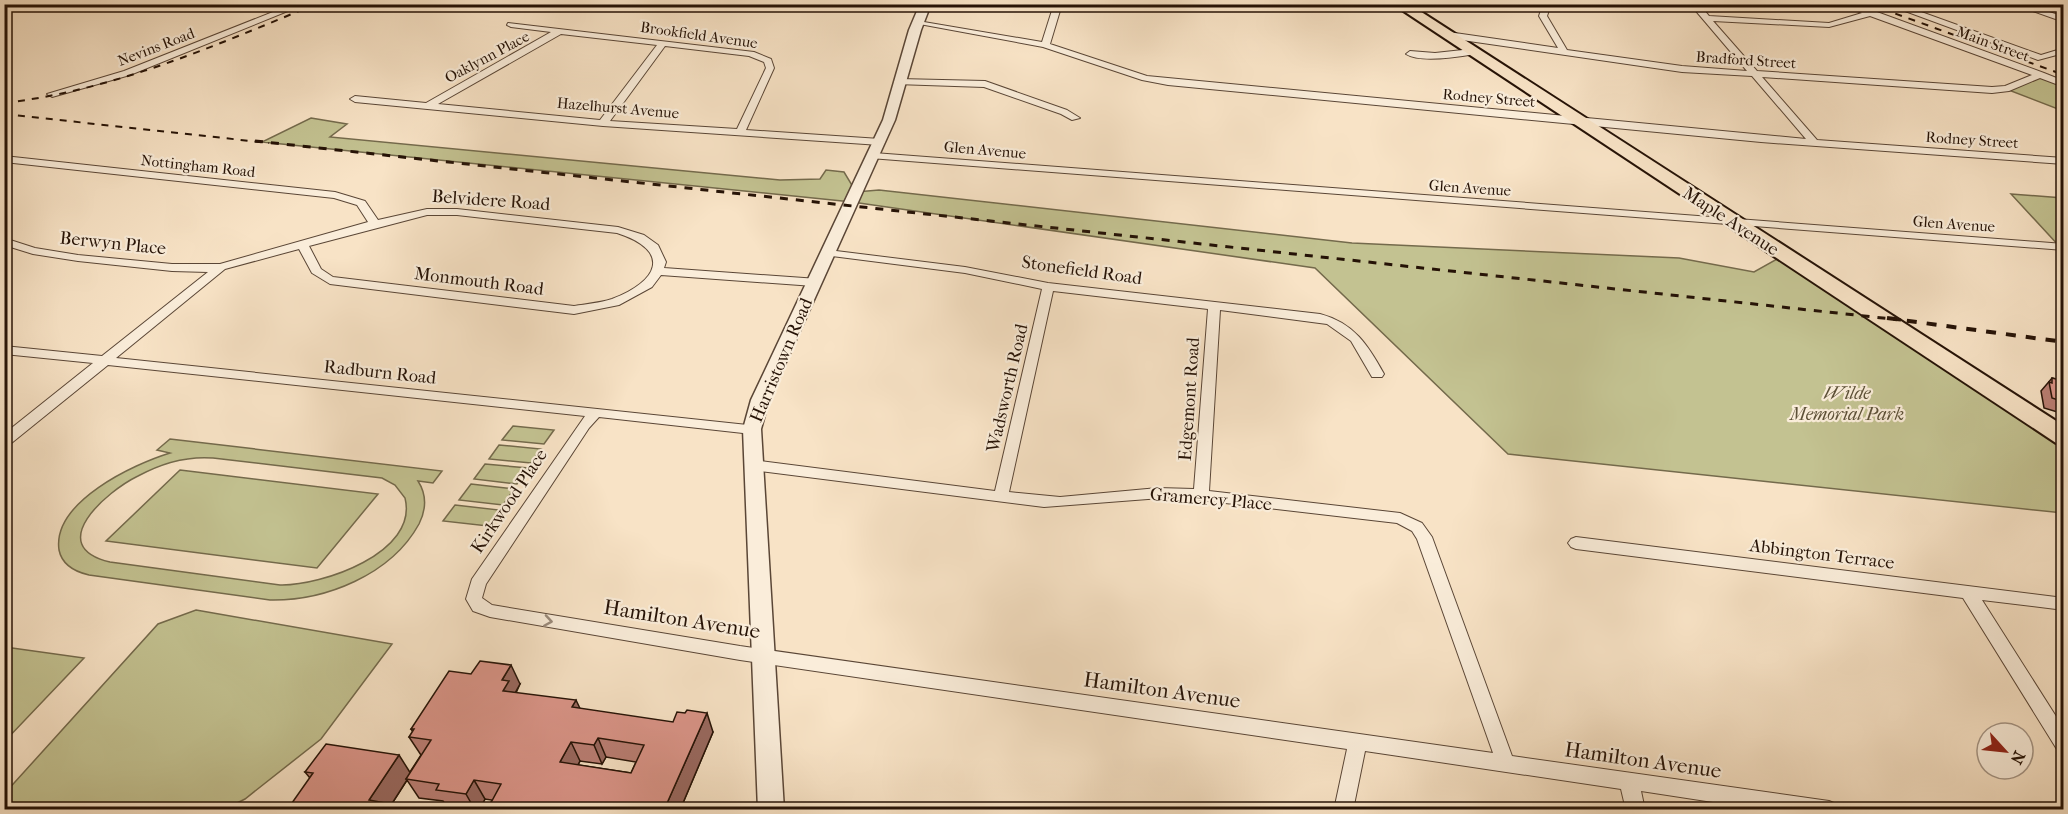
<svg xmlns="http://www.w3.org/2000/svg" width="2068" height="814" font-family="'IM FELL French Canon',serif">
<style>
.green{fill:#c3c291;stroke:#746a4c;stroke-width:1.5;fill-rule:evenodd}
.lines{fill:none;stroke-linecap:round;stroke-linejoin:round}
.minor-casing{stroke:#5a4636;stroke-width:2}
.tertiary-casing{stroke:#5a4636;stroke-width:3}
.primary-casing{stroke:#251206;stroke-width:4}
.minor{fill:#faedda;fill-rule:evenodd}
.tertiary{fill:#faedda;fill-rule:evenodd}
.primary{fill:#f8e3c6;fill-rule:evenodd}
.rail-far2{stroke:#251206;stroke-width:2;stroke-dasharray:7 7;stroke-linecap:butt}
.rail-far1{stroke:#251206;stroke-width:3;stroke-dasharray:8 8;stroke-linecap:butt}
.rail{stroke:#251206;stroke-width:4;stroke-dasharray:10 10;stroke-linecap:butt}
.wall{fill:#bb7f75;stroke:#251206;stroke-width:1.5;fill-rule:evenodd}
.shaded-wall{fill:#99685f;stroke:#251206;stroke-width:1.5}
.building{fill:#da9488;stroke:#251206;stroke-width:1.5;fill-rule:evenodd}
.oneway{stroke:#9a8a7b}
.labels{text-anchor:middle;stroke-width:4.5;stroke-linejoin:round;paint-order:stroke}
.far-street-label{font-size:15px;fill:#251206;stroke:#faedda}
.street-label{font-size:18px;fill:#251206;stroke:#faedda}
.park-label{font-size:18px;font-style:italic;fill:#5c5037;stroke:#faedda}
.near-street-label{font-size:21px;fill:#251206;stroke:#faedda}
</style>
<rect width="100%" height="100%" fill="#f8e3c6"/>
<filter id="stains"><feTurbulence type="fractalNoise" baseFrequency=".00333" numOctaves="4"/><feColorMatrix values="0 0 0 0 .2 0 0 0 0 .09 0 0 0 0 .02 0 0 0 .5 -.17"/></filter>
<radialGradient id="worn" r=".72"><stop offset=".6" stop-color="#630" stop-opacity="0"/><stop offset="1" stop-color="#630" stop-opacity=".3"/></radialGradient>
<!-- green -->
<path class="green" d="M2041,75L2063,84V111L2006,89Z
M311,118L347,124L330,137L780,180L820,179L826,170L844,172L856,192L879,190L1352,243L1679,258L1754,272L1784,255L1888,322L2063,448V513L1508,454L1315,268L852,202L262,142Z
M2011,194L2063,198V247H2060Z
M513,426L554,430L544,444L502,440Z
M170,439L442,471L433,483L418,481C427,495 426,510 419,524C391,575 325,601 270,600L89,575C76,572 62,565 59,550C52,502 134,464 170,453L157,450ZM213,458L382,478L395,485L405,498C419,553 321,586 280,585L110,562C43,546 107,491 138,476C160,464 187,456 213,458Z
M499,445L541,449L531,463L489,459Z
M485,464L528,468L517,484L474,479Z
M180,470L378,494L317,568L106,541Z
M471,484L514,489L503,505L459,500Z
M455,505L499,510L488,526L443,521Z
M196,610L392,644L321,739L245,799L225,809H5V793L158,624Z
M5,647L84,658L5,741L4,647Z"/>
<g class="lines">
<defs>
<path id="minor" d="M293,4H305L130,75L52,97L47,94L124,71Z
M1054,4H1062L1050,44L1147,76L1806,139L1752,76L1682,72L1448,38L1444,35L1448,32L1558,48L1539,16L1543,4H1551L1547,16L1567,50L1682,66L1747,71L1690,4H1699L1709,16L1829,23L1862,13L1842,4H1855L2044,73L2064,81V87L2040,78L2009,91L1992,93L1762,77L1817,140L2064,158V164L1761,142L1168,85L1142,80L1043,47L914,23L918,21L1042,42ZM1870,16L2032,75L2005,86L1992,87L1757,71L1713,21L1829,27Z
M1886,4H1899L2041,55L2064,48V53L2038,60Z
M2013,4H2026L2064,17V22Z
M508,23L754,52L771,59L774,68L746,130L880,139L885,142L880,145L603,126L355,102L350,99L355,96L426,103L551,32L511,27L507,25ZM561,34L657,45L600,120L438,104ZM665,46L749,56L764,62L766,68L737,129L610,121Z
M1472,49L1476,52L1475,54C1458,57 1420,63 1406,54L1410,51L1435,53Z
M899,79L985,81L1067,110L1080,118L1072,120L1061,114L984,87L896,84L894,82Z
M874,153L2064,244V250L870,158V154Z
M4,156L335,192L365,201L378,220L427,209H457L618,227L644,235L658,245L666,262L664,268L818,279L820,282L818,285L814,286L661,275L652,287L619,305L574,314L330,284L312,273L299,249L225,269L116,358L757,426L759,429L752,434L599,417L589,428L486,584L482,598L492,605L740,646L1493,753L1417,539L1412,531L1397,523L1174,497L1044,507L753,470L748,469L746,465L748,461L753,460L995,491L1042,289L965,273L824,255V251L828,250L965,267L1048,283L1320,314C1354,323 1368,345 1384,374L1382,377H1372L1351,341L1327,324L1220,310L1209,491L1400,513L1422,523L1432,537L1512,756L1829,801L1836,804L1838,810H1765L1641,791L1645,810H1626L1621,789L1365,751L1353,810H1334L1347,749L740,660L490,617L473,611L466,599L472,579L585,416L108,365L9,445L4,447V434L93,363L4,354V346L102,356L208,272L172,271L78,261L33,254L4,245V238L35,248L78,255L172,264H220L368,222L357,205L334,198L4,162ZM427,215H457L617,233C673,251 658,282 612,299C600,303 586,304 574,306L333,277L321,269L309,246ZM1053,291L1208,309L1194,489L1158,488L1060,497L1009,492Z
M1576,537L2064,598V610L1982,600L2064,729V753L2058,751L1963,598L1576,549L1571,547L1568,543L1571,539Z"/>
<path id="tertiary" d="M920,4H931L921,30L895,120L769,400L761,429L784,810H758L743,429L751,400L883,120L909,30Z"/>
<path id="primary" d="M1393,4H1409L2064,426V445L2056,443Z"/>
</defs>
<!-- minor casing -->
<use href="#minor" class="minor-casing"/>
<!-- tertiary casing -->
<use href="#tertiary" class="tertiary-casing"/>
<!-- primary casing -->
<use href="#primary" class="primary-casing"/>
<!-- minor -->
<use href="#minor" class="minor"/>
<!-- tertiary -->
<use href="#tertiary" class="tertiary"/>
<!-- primary -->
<use href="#primary" class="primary"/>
<!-- rail-far2 -->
<path class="rail-far2" d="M1869,4L2064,75
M4,103C115,90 214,46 316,4
M4,114L269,143"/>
<!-- rail-far1 -->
<path class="rail-far1" d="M255,141L1901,320"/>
<!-- rail -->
<path class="rail" d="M1887,318L2064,342"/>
</g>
<!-- wall -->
<path class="wall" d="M2052,378L2064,381V414L2044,408L2041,391Z
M520,684L516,693L580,709L713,732L680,810H487L492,800L485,799L479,810H455L448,808L443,801L419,798L407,780L391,805L310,778L305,772H410L421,755L409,737L413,732L411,729ZM606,757L636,762L631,773L578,765L580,761L602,764Z"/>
<!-- shaded-wall -->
<path class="shaded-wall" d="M511,665L520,684L515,693L503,691L502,680Z
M576,700L585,719L572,707Z
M707,713L713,732L680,810H664Z
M598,738L606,757L602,764L594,745Z
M571,742L580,761L569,781L560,762Z
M399,755L411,774L406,779L407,780L391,805L394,810H392L369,800Z
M474,780L485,799L479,810H475L466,794Z"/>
<!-- building -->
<path class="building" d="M2052,378L2064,381V402L2052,398L2049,382L2052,383Z
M480,661L511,665L502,680L509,681L503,691L576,700L572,707L673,722L677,712L685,713L687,710L707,713L664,810H487L501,784L474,780L466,794L436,790L439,784L406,779L431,740L409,737L414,729H411L449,671L471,674ZM598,738L644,745L631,773L560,762L571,742L594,745Z
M326,744L399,755L369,800L390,804L392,810H287L313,773L305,772Z"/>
<!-- one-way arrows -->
<defs><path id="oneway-chevron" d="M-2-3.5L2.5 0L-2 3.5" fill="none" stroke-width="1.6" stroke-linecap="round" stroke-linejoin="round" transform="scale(1.5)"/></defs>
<use class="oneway" href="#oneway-chevron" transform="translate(548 621) rotate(9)"/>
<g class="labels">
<!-- far-street labels -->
<g class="far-street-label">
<text transform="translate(699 35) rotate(8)" y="5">Brookfield Avenue</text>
<text transform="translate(1993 44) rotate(20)" y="5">Main Street</text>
<text transform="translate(156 47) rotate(-21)" y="5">Nevins Road</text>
<text transform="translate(487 57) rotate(-28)" y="5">Oaklynn Place</text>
<text transform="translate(1746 60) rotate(4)" y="5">Bradford Street</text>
<text transform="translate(1489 98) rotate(5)" y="5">Rodney Street</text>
<text transform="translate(618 108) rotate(5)" y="5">Hazelhurst Avenue</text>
<text transform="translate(1972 140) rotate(4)" y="5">Rodney Street</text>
<text transform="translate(985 150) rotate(5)" y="5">Glen Avenue</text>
<text transform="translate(198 166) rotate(6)" y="5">Nottingham Road</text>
<text transform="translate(1470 188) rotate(4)" y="5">Glen Avenue</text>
<text transform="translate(1954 224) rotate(4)" y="5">Glen Avenue</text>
</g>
<!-- street labels -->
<g class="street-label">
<text transform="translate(491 200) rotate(4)" y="6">Belvidere Road</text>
<text transform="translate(1731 221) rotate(33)" y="6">Maple Avenue</text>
<text transform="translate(113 243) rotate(6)" y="6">Berwyn Place</text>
<text transform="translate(1082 270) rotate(8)" y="6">Stonefield Road</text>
<text transform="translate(479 281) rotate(7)" y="6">Monmouth Road</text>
<text transform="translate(781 360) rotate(-67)" y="6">Harristown Road</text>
<text transform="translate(380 372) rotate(6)" y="6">Radburn Road</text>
<text transform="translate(1007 388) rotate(-77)" y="6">Wadsworth Road</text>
<text transform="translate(1189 399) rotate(-86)" y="6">Edgemont Road</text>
<text transform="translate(1211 499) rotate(5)" y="6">Gramercy Place</text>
<text transform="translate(509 501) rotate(-56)" y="6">Kirkwood Place</text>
<text transform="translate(1822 554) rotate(7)" y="6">Abbington Terrace</text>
</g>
<!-- park labels -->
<g class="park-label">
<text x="1847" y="399">Wilde<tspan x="1847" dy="21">Memorial Park</tspan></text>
</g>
<!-- near-street labels -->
<g class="near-street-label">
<text transform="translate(682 619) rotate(9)" y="7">Hamilton Avenue</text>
<text transform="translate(1162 690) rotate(8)" y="7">Hamilton Avenue</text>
<text transform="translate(1643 760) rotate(8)" y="7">Hamilton Avenue</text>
</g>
</g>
<!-- margin -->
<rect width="2068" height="814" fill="none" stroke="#f8e3c6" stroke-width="24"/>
<rect x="6" y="6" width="2056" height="802" fill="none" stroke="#251206" stroke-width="3"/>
<rect x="12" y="12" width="2044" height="790" fill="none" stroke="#251206" stroke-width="1.5"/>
<!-- north arrow -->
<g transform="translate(2005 751) rotate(117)"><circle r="28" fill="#faedda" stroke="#a59585" stroke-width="1.5"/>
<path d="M0-4.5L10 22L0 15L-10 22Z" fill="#8f2418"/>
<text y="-9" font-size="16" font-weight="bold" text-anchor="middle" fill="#251206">N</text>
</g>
<rect width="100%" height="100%" filter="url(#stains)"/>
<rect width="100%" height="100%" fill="url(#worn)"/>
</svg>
